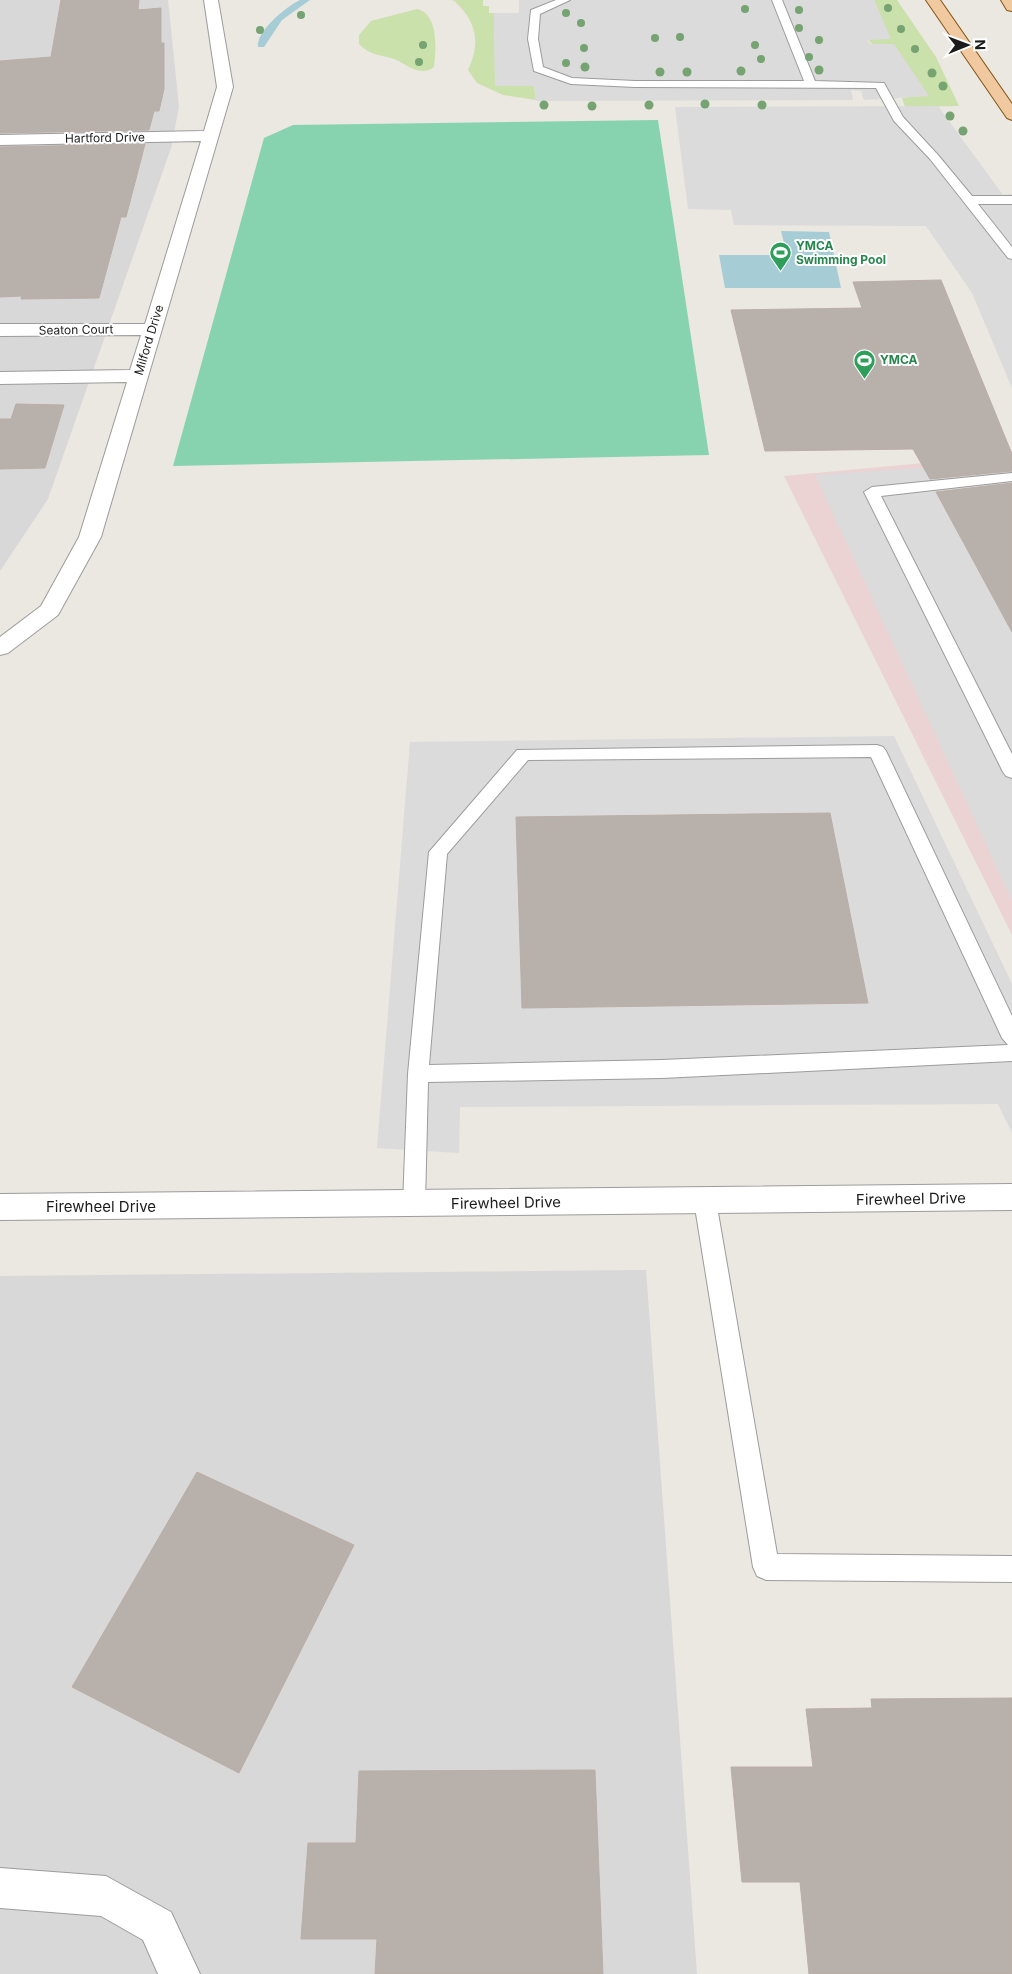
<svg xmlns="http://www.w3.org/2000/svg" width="1012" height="1974" font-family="Inter,sans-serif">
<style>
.residential{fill:#d9d8d8}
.commercial{fill:#ebd2d3}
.grass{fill:#cae1ac}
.pitch{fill:#87d3b0}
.parking{fill:#dbdbdb}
.water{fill:#a6cdd5}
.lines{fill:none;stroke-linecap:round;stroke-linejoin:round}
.stream{fill:#a6cdd5;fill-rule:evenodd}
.building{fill:#b8b0ab;stroke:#bbaea6}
.service-casing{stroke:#9c9c9c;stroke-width:2}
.minor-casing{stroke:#9c9c9c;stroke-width:2}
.tertiary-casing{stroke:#9c9c9c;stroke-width:2}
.primary-casing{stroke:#825410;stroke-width:2}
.service{fill:#fff;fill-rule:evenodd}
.minor{fill:#fff;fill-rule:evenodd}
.tertiary{fill:#fff;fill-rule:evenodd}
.primary{fill:#f0c9a1;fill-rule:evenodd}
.tree{fill:#76a372}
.labels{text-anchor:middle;stroke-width:4;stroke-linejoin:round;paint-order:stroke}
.far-street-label{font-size:12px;fill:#1b1b1b;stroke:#fff}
.far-leisure-label{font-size:12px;font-weight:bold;fill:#27864d;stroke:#fff;text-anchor:start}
.street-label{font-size:15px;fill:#1b1b1b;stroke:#fff}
</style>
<rect width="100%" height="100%" fill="#ebe7e1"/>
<!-- residential -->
<path class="residential" d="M0,0H168L179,107L171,148L48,499L0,571Z
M646,1270L697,1974H0V1276Z"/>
<!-- commercial -->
<path class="commercial" d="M1012,457V935L784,476L977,458Z"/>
<!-- grass -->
<path class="grass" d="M452,0H483V6H489V13H494L495,86H534L536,100L503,95L477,83L468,70C477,50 479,33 466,14C461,8 458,3 452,0Z
M874,0H897L936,57L959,106L905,107L902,98L928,95L867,39H890Z
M417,9C439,14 436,50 434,67C417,79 405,61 391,58C377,54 370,55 359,44V35L371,21Z"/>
<!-- pitch -->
<path class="pitch" d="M658,120L709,455L173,466L264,138L293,125Z"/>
<!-- parking -->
<path class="parking" d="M519,0H874L891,39L867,40L871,44H894L929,96L864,100L861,91L851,90L853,100L536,101L534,86H495L494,13H519Z
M938,106L1003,195L1012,194V388L972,293L926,226L734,225L731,210L688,209L675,107Z
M1012,462V901L815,475Z
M894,736L1012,984V1133L998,1104L460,1107L459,1153L377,1148L410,742Z"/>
<!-- water -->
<path class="water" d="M781,231L829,232L841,288H725L719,255H787Z"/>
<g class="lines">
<!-- stream -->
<path class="stream" d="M300,0H310L282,20L264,47H258C256,31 286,7 300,0Z"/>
</g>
<!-- building -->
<path class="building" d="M61,0H139L138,10L161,8V43H164V89L159,111H154L149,130L0,133V61L51,57Z
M145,144L126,217H121L99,298L21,299L22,296L0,297V147Z
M941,280L1012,454V471L930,479L913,449L765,451L731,310L862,308L853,282Z
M16,404L64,405L45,468L0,469V419H11Z
M1012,483V632L936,492Z
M830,813L868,1003L522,1008L516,817Z
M197,1472L354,1545L239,1773L72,1687Z
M1012,1698V1974H809L800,1882H742L731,1767H813L806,1709L872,1708L871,1699Z
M595,1770L603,1974H375L377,1939H301L308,1843H356L359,1771Z"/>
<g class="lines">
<defs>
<path id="service" d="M556,0H570L540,14L538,39L543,67L572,78L635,81H804L772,0H782L815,81L884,83L903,117L938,155L972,196H1012V204H978L1012,247V259L1008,258L930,159L894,121L876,88L635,87L571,84L534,71L528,39L531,10Z
M1012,473V481L881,496L1012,754V778L1006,776L1003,772L864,492L872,487Z
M877,745L883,747L886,751L1012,1016V1061L662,1078L428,1082L425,1204L422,1211L414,1214L406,1211L403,1204L408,1074L429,852L517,750ZM871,757L1002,1038L1008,1045L662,1060L429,1065L447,854L528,760Z
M705,1191L713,1194L716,1201L777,1554L1012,1556V1582L766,1580L757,1576L753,1567L694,1201L697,1194Z"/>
<path id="minor" d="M204,0H218L233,87L101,537L58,615L8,653L0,655V637L41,606L79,537L127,382L0,384V372L130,370L141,335L0,336V324H145L201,141L0,145V135L204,131L217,87Z
M0,1868L106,1876L171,1912L200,1974H158L143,1940L101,1916L0,1908Z"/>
<path id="tertiary" d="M1012,1184V1210L0,1220V1194Z"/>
<path id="primary" d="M926,0H940L1012,104V120L1007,118Z
M1001,0H1012V11L1007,10Z"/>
</defs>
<!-- service casing -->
<use href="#service" class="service-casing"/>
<!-- minor casing -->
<use href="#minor" class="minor-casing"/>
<!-- tertiary casing -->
<use href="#tertiary" class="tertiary-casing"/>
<!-- primary casing -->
<use href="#primary" class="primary-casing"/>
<!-- service -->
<use href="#service" class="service"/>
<!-- minor -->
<use href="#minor" class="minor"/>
<!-- tertiary -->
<use href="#tertiary" class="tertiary"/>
<!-- primary -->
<use href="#primary" class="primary"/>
</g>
<!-- trees -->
<g class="tree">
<circle cx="888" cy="8" r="4"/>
<circle cx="745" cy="9" r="4"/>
<circle cx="799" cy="10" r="4"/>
<circle cx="566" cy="13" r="4"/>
<circle cx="301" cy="15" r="4"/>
<circle cx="581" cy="23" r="4"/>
<circle cx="799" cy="28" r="4"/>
<circle cx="901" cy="29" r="4"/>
<circle cx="260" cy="30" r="4"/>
<circle cx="680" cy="37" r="4"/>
<circle cx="655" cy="38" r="4"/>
<circle cx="819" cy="40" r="4"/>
<circle cx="423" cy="45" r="4"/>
<circle cx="755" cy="45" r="4"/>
<circle cx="584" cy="48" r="4"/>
<circle cx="915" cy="49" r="4"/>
<circle cx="809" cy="57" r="4"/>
<circle cx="761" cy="59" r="4"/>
<circle cx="419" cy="62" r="4"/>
<circle cx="566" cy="63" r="4"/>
<circle cx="585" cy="67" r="4.5"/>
<circle cx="819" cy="70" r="4.5"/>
<circle cx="741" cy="71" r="4.5"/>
<circle cx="660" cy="72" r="4.5"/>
<circle cx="687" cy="72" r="4.5"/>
<circle cx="932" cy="73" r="4.5"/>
<circle cx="943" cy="86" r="4.5"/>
<circle cx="705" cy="104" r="4.5"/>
<circle cx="544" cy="105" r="4.5"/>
<circle cx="649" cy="105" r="4.5"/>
<circle cx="762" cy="105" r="4.5"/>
<circle cx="592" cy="106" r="4.5"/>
<circle cx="950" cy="116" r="4.5"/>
<circle cx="963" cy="131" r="4.5"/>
</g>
<!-- icons -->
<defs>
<symbol id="stadium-pin" viewBox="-11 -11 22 30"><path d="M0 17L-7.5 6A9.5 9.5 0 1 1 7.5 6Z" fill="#2e9e5b" stroke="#fff"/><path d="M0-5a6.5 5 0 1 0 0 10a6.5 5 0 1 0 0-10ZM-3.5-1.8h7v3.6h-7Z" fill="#fff"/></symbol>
</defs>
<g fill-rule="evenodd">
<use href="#stadium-pin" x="768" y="240" width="25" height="34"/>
<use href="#stadium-pin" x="852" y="348" width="25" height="34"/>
</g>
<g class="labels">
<!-- far-street labels -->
<g class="far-street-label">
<text transform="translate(105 138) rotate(-1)" y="4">Hartford Drive</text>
<text transform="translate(76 330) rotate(-1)" y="4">Seaton Court</text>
<text transform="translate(149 340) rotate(-73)" y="4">Milford Drive</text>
</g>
<!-- far-leisure labels -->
<g class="far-leisure-label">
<text x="796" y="250">YMCA<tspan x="796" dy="14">Swimming Pool</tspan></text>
<text x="880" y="364">YMCA</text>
</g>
<!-- street labels -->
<g class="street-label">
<text transform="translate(911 1199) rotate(-1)" y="5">Firewheel Drive</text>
<text transform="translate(506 1203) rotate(-1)" y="5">Firewheel Drive</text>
<text x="101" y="1212">Firewheel Drive</text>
</g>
</g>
<!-- north arrow -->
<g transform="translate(967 45) rotate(89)" stroke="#ffffff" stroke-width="4" paint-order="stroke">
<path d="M0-4L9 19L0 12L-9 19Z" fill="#1b1b1b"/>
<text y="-8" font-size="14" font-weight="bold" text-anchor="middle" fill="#1b1b1b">N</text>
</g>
</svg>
